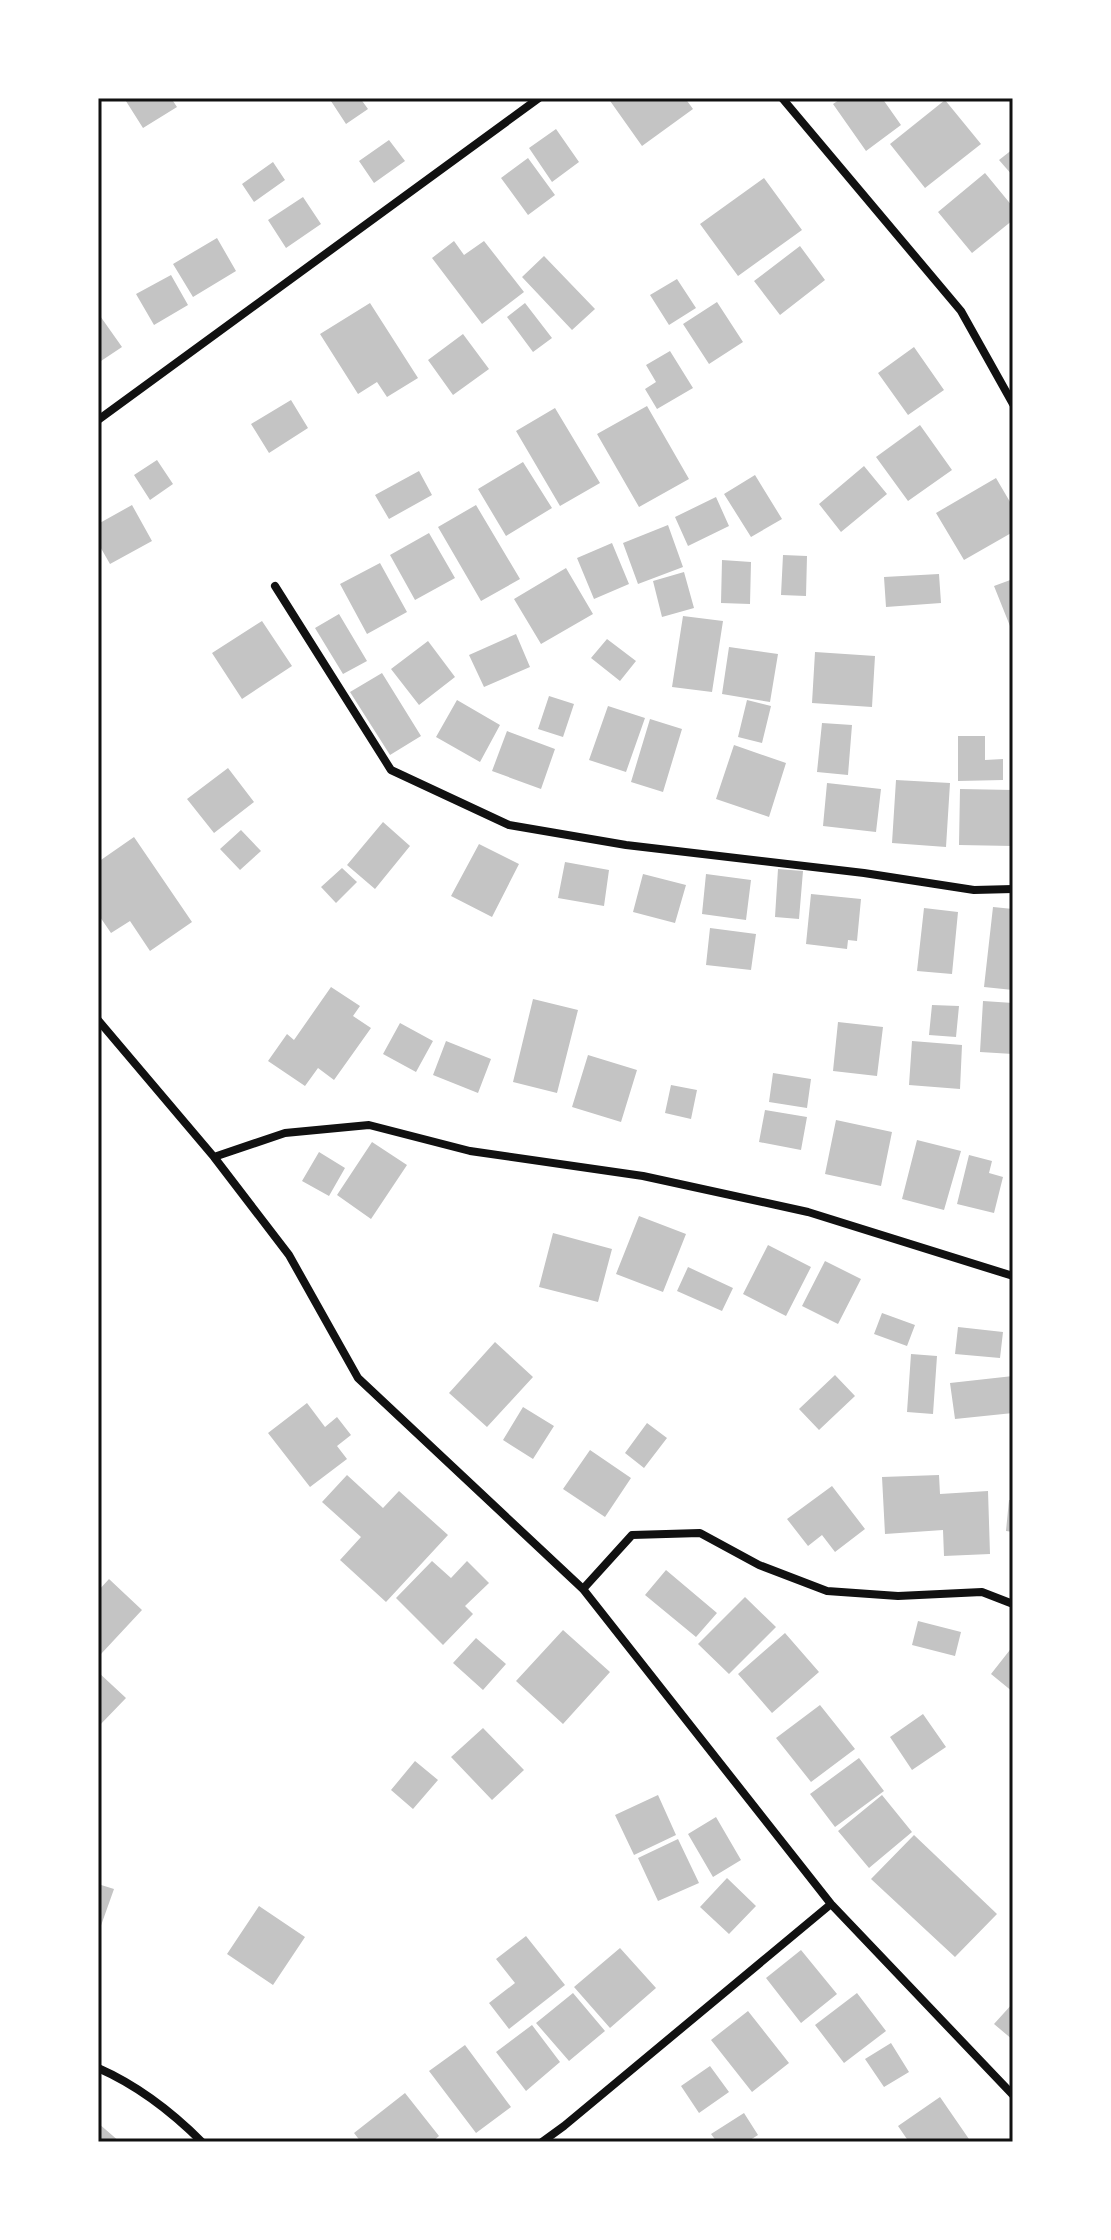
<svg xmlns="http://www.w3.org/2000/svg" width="1111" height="2240" font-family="'Source Sans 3',sans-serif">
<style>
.building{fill:#c4c4c4}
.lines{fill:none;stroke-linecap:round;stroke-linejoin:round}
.minor{stroke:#111;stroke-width:8}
.neatline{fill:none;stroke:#111;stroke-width:3}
</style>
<rect width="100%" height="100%" fill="#fff"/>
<!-- building -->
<path class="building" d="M124,98H171L177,107L143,128Z
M329,98H360L368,109L346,124Z
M608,98H685L693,109L642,146Z
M842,98H882L901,125L866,151L833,104Z
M945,100L981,144L925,188L890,144Z
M556,129L579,162L552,182L529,148Z
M389,140L405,161L374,183L359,161Z
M1013,149V176L999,160Z
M528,158L555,195L528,215L501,178Z
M273,162L285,180L254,202L242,184Z
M985,173L1013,207V220L972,253L938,212Z
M764,178L802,230L738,276L700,224Z
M303,197L321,224L286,248L268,220Z
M217,238L236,271L193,297L173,264Z
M454,241L464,255L484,241L524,292L482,324L432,258Z
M800,246L825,280L780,315L754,281Z
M544,256L595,309L572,330L522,277Z
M171,275L188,305L154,325L136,294Z
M677,279L696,308L669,325L650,295Z
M717,302L743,342L709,364L683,324Z
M370,303L418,378L387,397L377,382L358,394L320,334Z
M525,303L552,338L533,352L507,317Z
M98,313L122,347L98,363Z
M463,334L489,369L453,395L428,360Z
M914,347L944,390L908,415L878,373Z
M670,351L693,388L657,409L645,389L656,382L646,365Z
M291,400L308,428L269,453L251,424Z
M647,406L689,479L639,507L597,434Z
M555,408L600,483L560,506L516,431Z
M920,425L952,470L908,501L876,457Z
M157,460L173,484L150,500L134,475Z
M523,462L552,508L506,536L478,489Z
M864,466L887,494L841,532L819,504Z
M419,471L432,495L389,519L375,495Z
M755,475L782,519L751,537L724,494Z
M996,478L1013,507V532L964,560L936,513Z
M716,497L729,526L688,546L675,517Z
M132,505L152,541L110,564L98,543V524Z
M476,505L520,579L481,601L438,527Z
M668,525L683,567L638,584L623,543Z
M429,533L455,578L415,600L390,555Z
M612,543L629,584L594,599L577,558Z
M783,555L807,556L806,596L781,595Z
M722,560L751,562L750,604L721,603Z
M380,563L407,612L367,634L340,584Z
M566,568L593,614L541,644L514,599Z
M684,572L694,608L662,617L653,581Z
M939,574L941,603L886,607L884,577Z
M1013,579V625L1010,626L994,586Z
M339,614L367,661L343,674L315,628Z
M683,616L723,621L712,692L672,687Z
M262,621L292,666L242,699L212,653Z
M516,634L530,667L484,687L469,655Z
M607,639L636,661L620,681L591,658Z
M428,641L455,677L419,705L391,669Z
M729,647L778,654L770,702L722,694Z
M815,652L875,656L872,707L812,703Z
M382,673L421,736L390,755L350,692Z
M549,696L574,704L563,737L538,729Z
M457,700L500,725L480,762L436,737Z
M747,700L771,706L762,743L738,737Z
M608,706L645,718L626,772L589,760Z
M650,719L682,729L663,792L631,782Z
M822,723L852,725L848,775L817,772Z
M507,731L555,749L541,789L492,771Z
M958,736H985V760L1003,759V780L958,781Z
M734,745L786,763L769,817L716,799Z
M228,768L254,802L214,833L187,799Z
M896,780L950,783L946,847L892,843Z
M827,783L881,789L876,832L823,826Z
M960,789L1013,790V846L959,845Z
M383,822L410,846L375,889L347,865Z
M241,830L261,851L240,870L220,849Z
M134,837L192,922L150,951L130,921L111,933L98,914V862Z
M479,844L519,864L492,917L451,896Z
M565,862L609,870L604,906L558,898Z
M342,868L357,882L336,903L321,887Z
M778,869L803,871L799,919L775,917Z
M643,874L686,885L675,923L633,912Z
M706,874L751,880L746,920L702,914Z
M811,894L861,899L857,941L848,940L847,949L806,944Z
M993,907L1013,909V990L984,987Z
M924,908L958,912L952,974L917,971Z
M710,928L756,934L751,970L706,965Z
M331,987L360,1006L353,1016L371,1028L334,1080L318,1068L305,1086L268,1061L287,1034L294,1040Z
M533,999L578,1010L557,1093L513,1082Z
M983,1001L1013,1003V1054L980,1052Z
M932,1005L959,1006L956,1037L929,1035Z
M838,1022L883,1027L877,1076L833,1071Z
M400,1023L433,1041L416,1072L383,1054Z
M446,1041L491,1059L478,1093L433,1075Z
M912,1041L962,1045L960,1089L909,1085Z
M588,1055L637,1070L621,1122L572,1107Z
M773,1073L811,1079L807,1108L769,1102Z
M671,1085L697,1090L691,1119L665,1113Z
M765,1110L807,1117L801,1150L759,1142Z
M836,1120L892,1132L881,1186L825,1174Z
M917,1140L961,1151L944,1210L902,1199Z
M372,1142L407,1165L371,1219L337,1195Z
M319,1152L345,1168L329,1196L302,1181Z
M969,1155L992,1161L989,1173L1003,1177L994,1213L957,1204Z
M639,1216L686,1234L663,1292L616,1274Z
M553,1233L612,1249L598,1302L539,1287Z
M768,1245L811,1267L786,1316L743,1294Z
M825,1261L861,1279L838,1324L802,1306Z
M688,1267L733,1288L722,1311L677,1291Z
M882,1313L915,1325L907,1346L874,1334Z
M958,1327L1003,1332L1000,1358L955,1354Z
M495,1342L533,1377L487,1427L449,1393Z
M911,1354L937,1356L933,1414L907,1412Z
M835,1375L855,1396L819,1430L799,1409Z
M1013,1376V1413L955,1419L950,1383Z
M307,1403L325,1427L337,1417L351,1435L337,1446L347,1459L310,1487L268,1433Z
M523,1407L554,1426L533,1459L503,1440Z
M647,1423L667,1438L644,1468L625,1453Z
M590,1450L631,1478L605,1517L563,1489Z
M347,1475L383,1508L399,1491L448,1535L386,1602L340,1560L361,1537L322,1502Z
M939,1475L940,1494L988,1491L990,1554L944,1556L943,1530L885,1534L882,1477Z
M832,1486L865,1529L835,1552L822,1535L808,1546L787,1519Z
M1009,1500H1013V1532L1006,1531Z
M432,1561L451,1578L467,1561L489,1583L465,1606L473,1614L443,1645L396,1598Z
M666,1570L717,1613L696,1637L645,1595Z
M109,1579L142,1610L101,1654L98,1651V1591Z
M745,1597L776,1627L729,1674L698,1644Z
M918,1621L961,1632L955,1656L912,1645Z
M563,1630L610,1672L563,1724L516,1681Z
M785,1633L819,1672L772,1713L738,1674Z
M476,1638L506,1664L483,1690L453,1663Z
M1013,1646V1692L991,1674Z
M98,1672L126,1698L98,1727Z
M820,1705L855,1749L811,1782L776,1738Z
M923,1714L946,1747L912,1770L890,1737Z
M483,1728L524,1770L492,1800L451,1757Z
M859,1758L884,1791L835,1827L810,1794Z
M415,1761L438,1780L413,1809L391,1790Z
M658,1795L676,1835L634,1855L615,1815Z
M882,1795L912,1832L869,1868L838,1831Z
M716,1817L741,1860L713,1877L688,1834Z
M914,1835L997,1914L955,1957L871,1879Z
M678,1839L699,1883L658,1901L638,1858Z
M727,1878L756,1906L729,1934L700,1907Z
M98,1884L114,1889L98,1934Z
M259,1906L305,1937L273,1985L227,1954Z
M526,1936L565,1985L509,2029L489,2003L515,1983L496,1959Z
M620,1948L656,1988L610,2028L574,1987Z
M801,1950L837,1994L801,2023L766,1978Z
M573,1993L605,2031L569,2061L536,2023Z
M857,1993L886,2031L844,2063L815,2025Z
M1013,2003V2040L994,2024Z
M748,2011L789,2063L752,2092L711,2040Z
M532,2025L560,2062L526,2091L496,2052Z
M891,2043L909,2072L884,2087L865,2059Z
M465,2045L511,2107L476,2133L429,2071Z
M710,2066L729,2092L699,2113L681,2086Z
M405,2093L439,2136L432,2142H361L354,2133Z
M940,2097L971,2142H909L898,2126Z
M744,2113L758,2135L747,2142H717L711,2134Z
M98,2123L120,2142H98Z"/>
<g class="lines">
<!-- minor -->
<path class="minor" d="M782,98L961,311L1013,404
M98,420L539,98
M275,586L391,770L509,825L626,845L864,873L974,890L1013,889
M98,1020L214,1157L289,1255L358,1378L583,1589L831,1904L1013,2095
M214,1157L285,1133L369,1125L470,1151L643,1176L808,1212L1013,1276
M583,1589L632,1535L700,1533L759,1565L827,1591L898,1596L982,1592L1013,1604
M98,2068C139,2086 171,2111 202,2142
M542,2142L564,2126L831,1904"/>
</g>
<!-- border -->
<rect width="1111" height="2240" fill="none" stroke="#ffffff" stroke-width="200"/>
<rect x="100" y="100" width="911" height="2040" class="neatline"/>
</svg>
